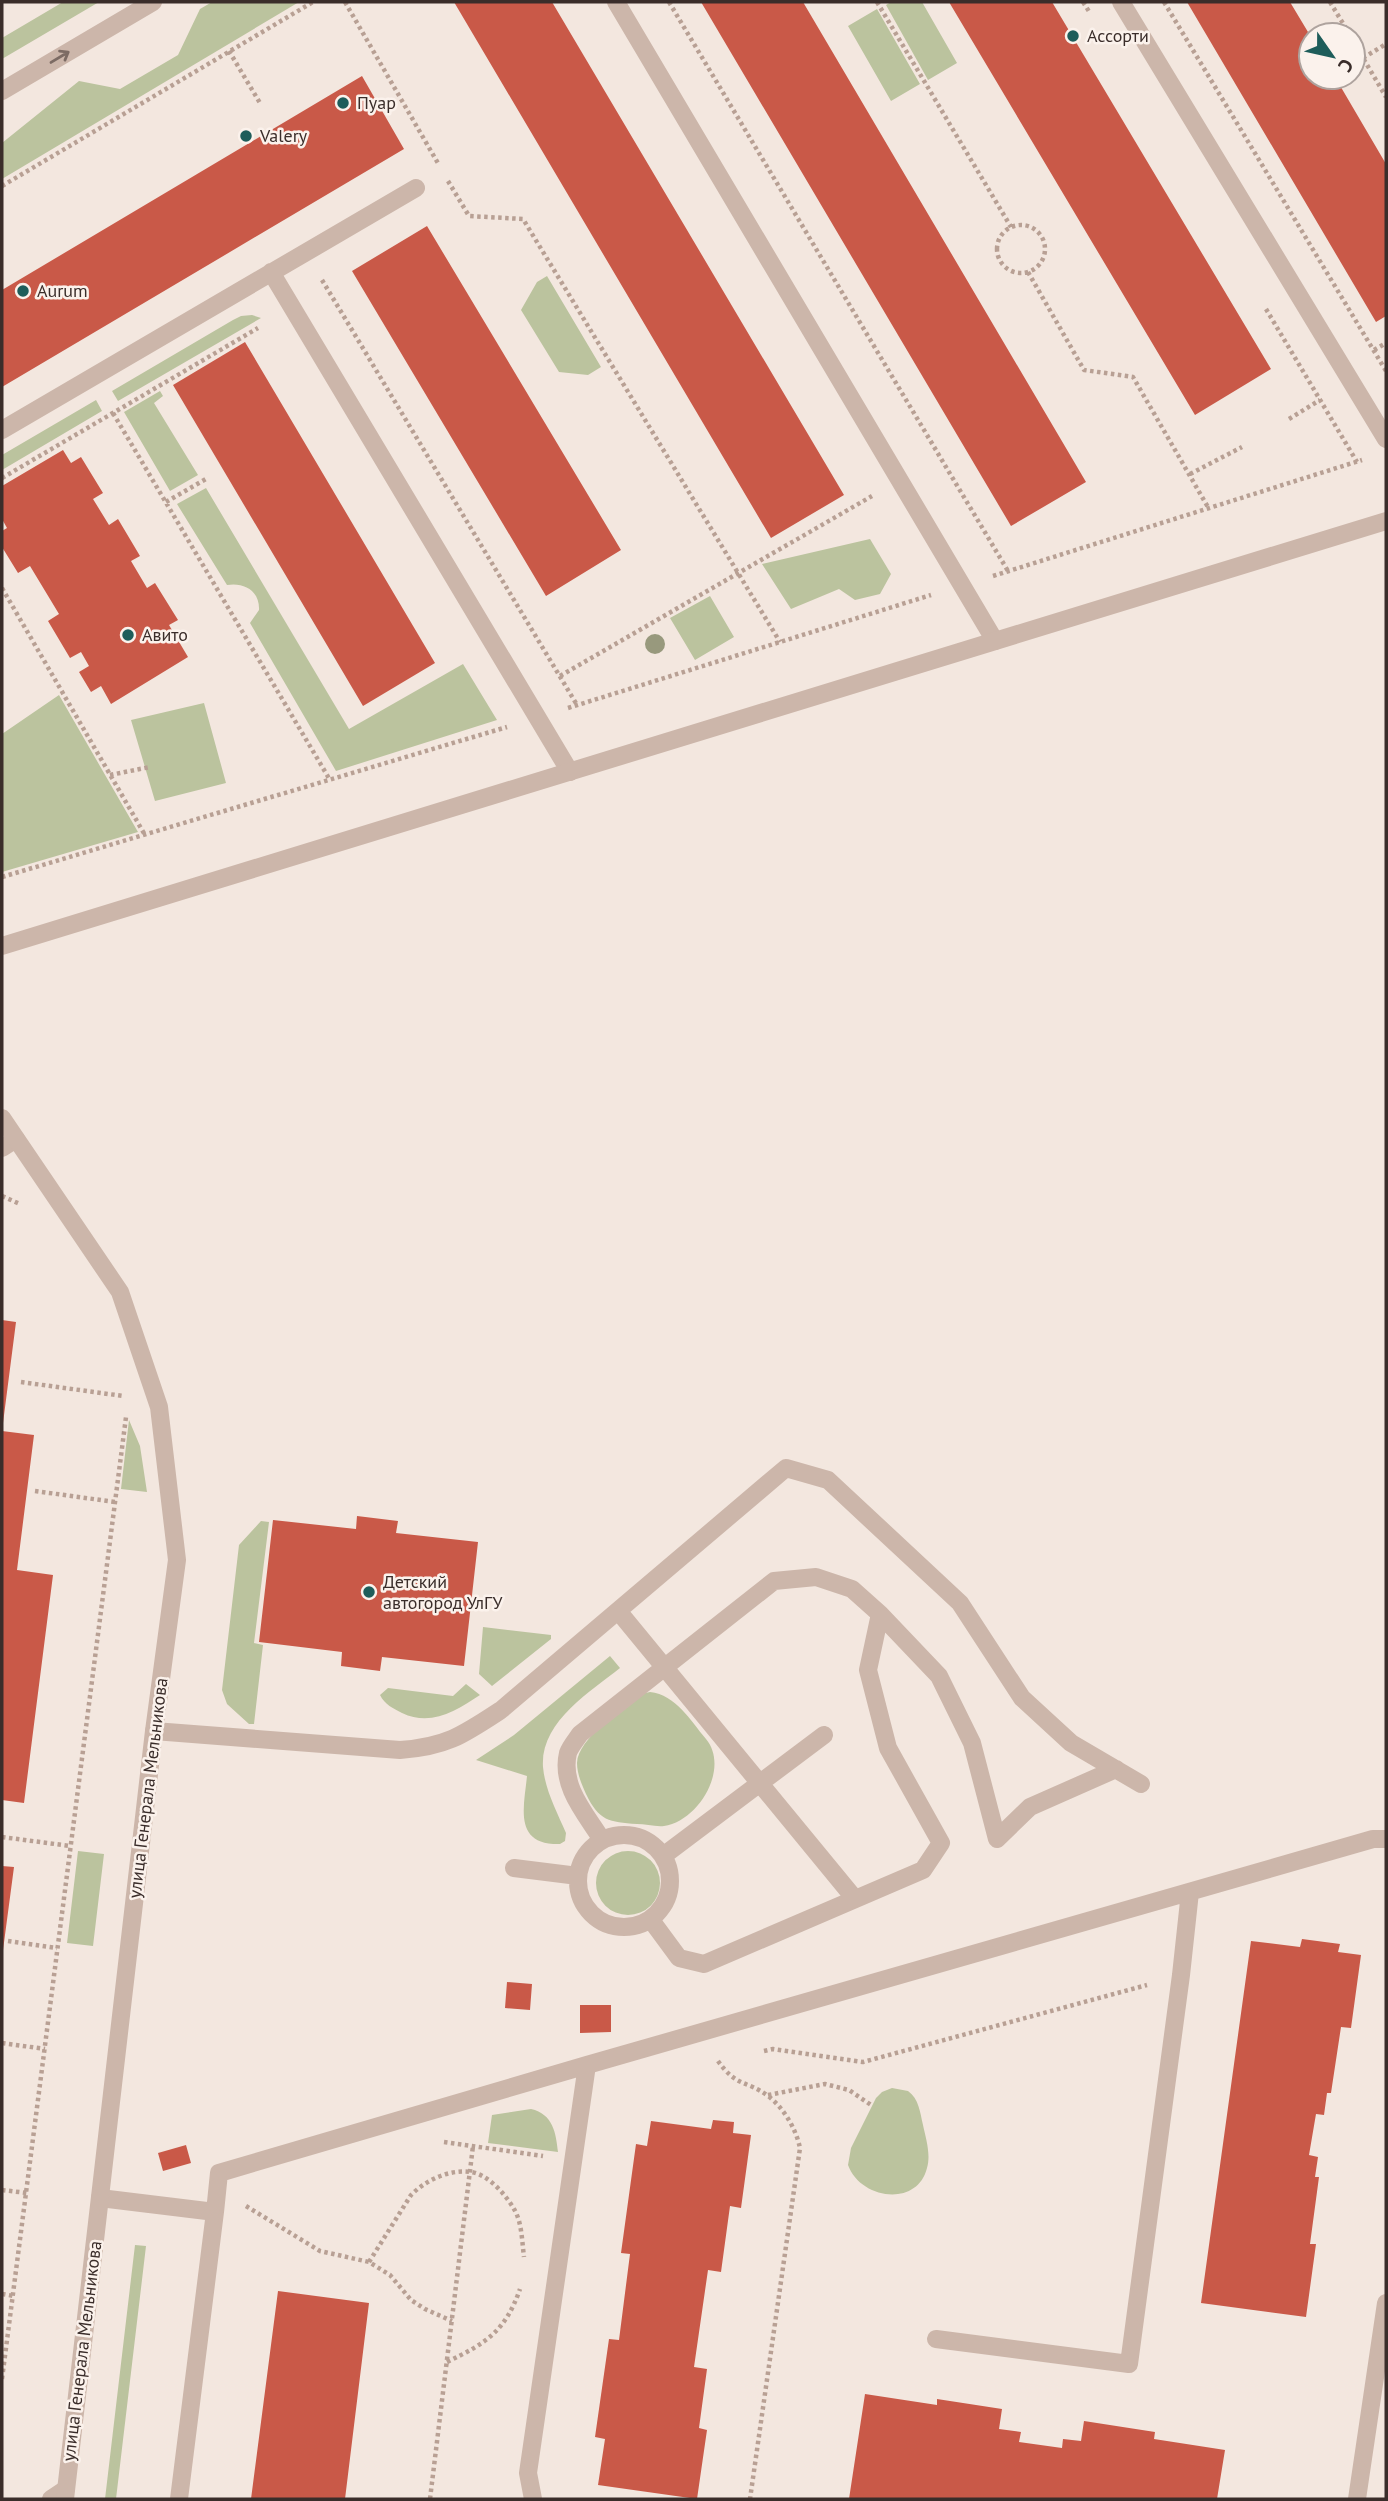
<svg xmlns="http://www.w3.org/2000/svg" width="1388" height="2501" font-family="'PT Sans',sans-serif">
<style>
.green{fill:#bbc39e}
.building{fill:#c95948}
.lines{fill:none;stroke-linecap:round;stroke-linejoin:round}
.path{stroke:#b8a094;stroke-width:4.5;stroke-dasharray:3.5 3.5;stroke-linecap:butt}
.service{stroke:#ccb6aa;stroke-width:18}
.minor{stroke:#ccb6aa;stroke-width:18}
.tertiary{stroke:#ccb6aa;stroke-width:18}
.tree{fill:#98997d}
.oneway{stroke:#7c6b64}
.poi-dot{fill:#1e5d5a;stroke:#fbf2ec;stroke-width:2.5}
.labels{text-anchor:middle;stroke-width:5;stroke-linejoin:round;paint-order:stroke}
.poi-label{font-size:18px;fill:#3a2d2a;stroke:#fbf2ec;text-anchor:start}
.street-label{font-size:18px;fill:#3a2d2a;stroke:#fbf2ec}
</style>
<rect width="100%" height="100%" fill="#f3e7df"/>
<!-- green -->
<path class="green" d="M63,2H99L2,59V38Z
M212,2H299L2,179V143L79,81L120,89L178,55L200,9Z
M891,2H922L957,63L928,80L886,5Z
M877,9L920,84L891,101L848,26Z
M547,276L601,367L588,375L559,372L521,310L537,282Z
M252,315L261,318L118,401L112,391L233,320L241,316Z
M160,391L163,396L154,403L198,475L170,491L124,412Z
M96,400L102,411L2,470V455Z
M206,488L349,729L463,664L497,720L336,771L250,623L259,610C260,591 244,582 227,585L177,504Z
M870,539L891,574L880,594L855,600L839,589L791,609L762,564Z
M710,596L734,637L695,660L670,618Z
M59,695L138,832L2,872V734Z
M204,703L226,783L155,801L131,720Z
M129,1420L140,1446L147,1492L121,1489Z
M261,1521L269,1522L254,1643L263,1645L254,1724H249L227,1704L222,1690L239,1545Z
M483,1627L551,1635V1639L492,1686L479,1674Z
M610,1656L620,1668C590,1692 540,1722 543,1767C545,1790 557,1812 566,1833L565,1841L560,1844C513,1845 524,1807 527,1776L476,1760L514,1735Z
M466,1684L480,1695C456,1711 431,1727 402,1713C393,1708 385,1705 380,1695L388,1688L453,1696Z
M650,1692C676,1695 690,1720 706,1739C730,1768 699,1821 664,1826C656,1827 645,1824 637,1824C609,1822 599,1821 586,1794C582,1785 577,1774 577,1763C578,1738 623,1709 641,1694Z
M596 1883a32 32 0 1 1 64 0a32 32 0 1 1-64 0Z
M78,1851L104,1854L93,1946L67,1943Z
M892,2088L908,2091C919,2099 920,2112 923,2125C926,2139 931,2154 927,2168C917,2208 860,2199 848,2165L851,2148L876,2098L882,2092Z
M531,2109C553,2114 556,2133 558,2152L488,2143L492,2115Z
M135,2245L146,2246L116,2499H105Z"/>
<!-- building -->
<path class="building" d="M454,2H552L844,495L771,538Z
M701,2H803L1086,482L1011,526Z
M949,2H1052L1271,369L1195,415Z
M1187,2H1290L1311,37V77H1335L1386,164V316L1376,322Z
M362,76L404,149L2,387V290Z
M427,226L621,550L546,596L352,271Z
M245,342L435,663L363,706L173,385Z
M63,450L71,463L81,457L103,493L93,499L109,525L118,519L140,556L131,561L147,588L155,583L178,620L169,625L188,657L111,704L101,686L91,692L79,672L89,666L81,652L70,658L48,621L59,614L30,566L18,573L2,547V531L7,528L2,519V486Z
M2,1320L16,1322L3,1423H2Z
M2,1431L34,1435L17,1570L53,1575L24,1803L2,1800Z
M357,1516L398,1521L396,1533L478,1542L464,1666L382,1657L380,1671L341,1666L342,1652L259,1642L273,1520L356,1529Z
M2,1866L14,1867L3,1950H2Z
M1302,1939L1340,1944L1338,1952L1361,1955L1351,2028L1341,2027L1331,2093H1327L1324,2115L1316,2114L1309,2155L1318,2157L1315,2177H1319L1310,2244H1316L1306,2317L1201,2303L1251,1941L1300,1947Z
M507,1982L532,1984L530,2010L505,2008Z
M580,2005H611V2032L580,2033Z
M713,2120L734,2122L733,2133L751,2135L741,2208L730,2206L721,2272L708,2270L694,2367L707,2369L699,2428L707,2430L697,2499L598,2485L605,2439L595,2437L609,2339L619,2340L630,2254L621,2253L636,2144L647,2146L651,2121L711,2129Z
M186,2145L191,2163L163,2171L158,2153Z
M278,2291L369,2303L345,2499H251Z
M865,2394L937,2405V2399L1002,2409L999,2429L1021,2432L1019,2442L1062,2448L1063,2439L1081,2441L1084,2421L1155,2432L1154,2439L1225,2450L1217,2499H849Z"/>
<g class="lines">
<!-- path -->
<path class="path" d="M345,2L439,165
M669,2L1008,571
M877,2L1011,227
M1083,2L1090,13
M1164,2L1386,371
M1330,2L1350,35
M1353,41L1386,97
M229,51L260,103
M1363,58L1386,44
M448,181L469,216L523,219L780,642
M2,186L313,2
M997 249a24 24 0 1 1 48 0a24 24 0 1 1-48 0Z
M1028,272L1084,370L1133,377L1209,509
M322,280L577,705
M1266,309L1357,462
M1374,350L1386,343
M113,413L330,780
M1289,419L1320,400
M1190,474L1242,447
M2,478L258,328
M166,502L206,479
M993,576L1362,460
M2,588L145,835
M560,676L872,496
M568,708L931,595
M110,775L150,767
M2,877L507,727
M2,1196L20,1204
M21,1382L123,1396
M35,1491L115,1502
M2,1837L70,1846
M8,1941L57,1948
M2,2043L45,2049
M764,2051L773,2049L863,2062L1147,1985
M718,2061C737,2088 747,2080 768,2096C784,2108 796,2129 800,2148L750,2499
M768,2095L825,2084L849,2090L871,2105
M444,2142L543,2156
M2,2190L27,2193
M246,2206L320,2251L369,2262L390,2275L411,2300L425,2309L452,2321
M369,2262L411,2195C425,2181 448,2169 470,2172C487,2173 506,2195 514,2209C522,2222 522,2242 524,2257
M2,2294L14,2296
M447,2362C486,2343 505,2332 520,2289
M2,2379L126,1417
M430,2499L473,2146"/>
<!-- service -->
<path class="service" d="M616,2L995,641
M1121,2L1386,439
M271,272L570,772
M2,430L416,188
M2,1148L16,1139
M619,1612L855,1899
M154,1731L400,1750C446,1747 463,1735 501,1710L786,1468L828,1480L960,1603L1022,1698L1071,1743L1141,1784
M578 1881a46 46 0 1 1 92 0a46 46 0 1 1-92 0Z
M602,1840C586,1814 560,1786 568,1753C570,1747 576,1740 580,1734L774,1581L816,1577L852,1589L880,1614L939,1676L972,1743L997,1839L1030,1807L1116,1769
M663,1856L824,1735
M514,1868L578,1876
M651,1920L679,1958L704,1964L923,1870L941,1843L888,1748L868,1670L880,1614
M100,2198L215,2212L179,2499
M215,2212L219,2173L587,2065L1373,1839H1386
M936,2339L1129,2364L1181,1975L1190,1892
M51,2499L66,2489
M533,2499L528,2473L587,2065
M1357,2499L1386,2303"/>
<!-- minor -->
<path class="minor" d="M2,946L1386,521
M2,1118L120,1292L159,1407L177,1560L154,1731L65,2499"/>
<!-- tertiary -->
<path class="tertiary" d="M2,91L153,2"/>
</g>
<!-- trees -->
<circle class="tree" cx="655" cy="644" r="10"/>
<!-- one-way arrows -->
<defs><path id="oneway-shaft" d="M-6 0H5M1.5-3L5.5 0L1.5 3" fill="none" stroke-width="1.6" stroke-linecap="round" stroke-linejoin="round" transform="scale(1.75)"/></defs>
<use class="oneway" href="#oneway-shaft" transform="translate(60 57) rotate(-31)"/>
<!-- markers -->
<g class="poi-dot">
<circle cx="1073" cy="36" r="7"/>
<circle cx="343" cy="103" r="7"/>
<circle cx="246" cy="136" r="7"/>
<circle cx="23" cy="291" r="7"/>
<circle cx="128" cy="635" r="7"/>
<circle cx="369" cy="1592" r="7"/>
</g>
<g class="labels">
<!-- poi labels -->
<g class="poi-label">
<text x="1087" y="42">Ассорти</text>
<text x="357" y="109">Пуар</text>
<text x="260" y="142">Valery</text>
<text x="37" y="297">Aurum</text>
<text x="142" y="641">Авито</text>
<text x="383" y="1588">Детский<tspan x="383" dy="21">автогород УлГУ</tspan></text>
</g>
<!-- street labels -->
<g class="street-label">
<text transform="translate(148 1788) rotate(-83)" y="6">улица Генерала Мельникова</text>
<text transform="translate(82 2351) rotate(-83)" y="6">улица Генерала Мельникова</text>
</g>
</g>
<!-- border -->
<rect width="1388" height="2501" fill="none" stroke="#3a2d2a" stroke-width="7"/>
<!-- north arrow -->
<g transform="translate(1332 56) rotate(124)"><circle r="33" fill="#fbf2ec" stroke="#aea39e" stroke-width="2"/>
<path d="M0-5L12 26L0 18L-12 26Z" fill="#1e5d5a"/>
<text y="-10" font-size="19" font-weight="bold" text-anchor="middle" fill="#3a2d2a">С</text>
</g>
</svg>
